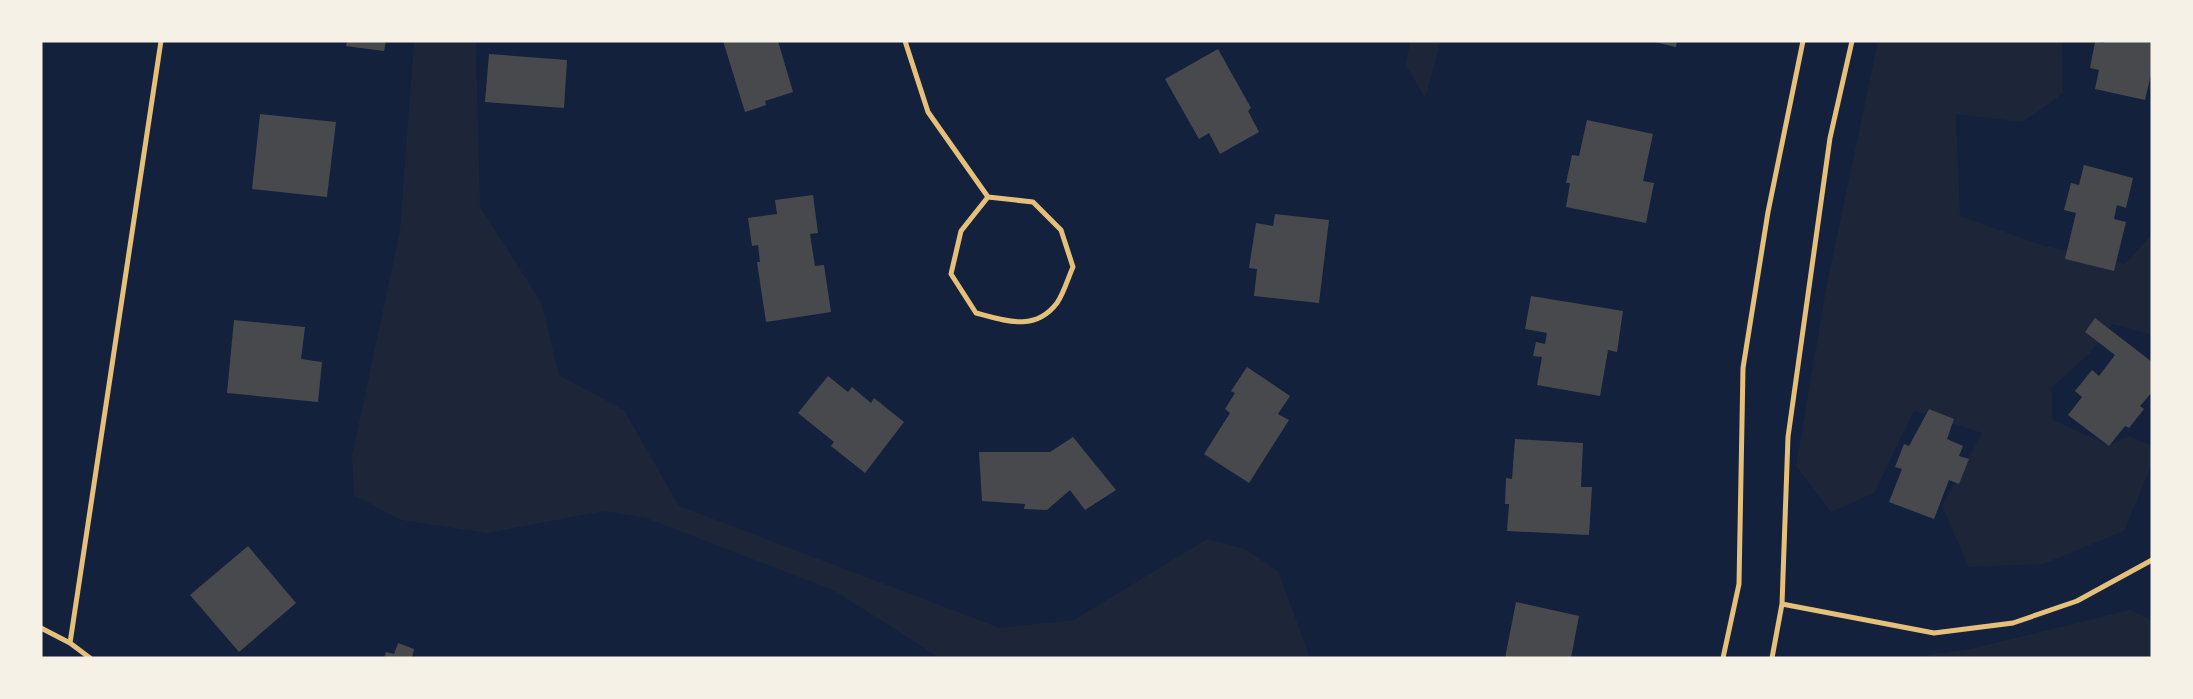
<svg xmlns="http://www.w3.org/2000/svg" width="2193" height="699" font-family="Poppins,sans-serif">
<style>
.green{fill:#1d2539}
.building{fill:#48494c}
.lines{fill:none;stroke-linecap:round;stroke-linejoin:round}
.minor{stroke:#e5c07b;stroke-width:5}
</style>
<rect width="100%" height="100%" fill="#14213d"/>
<!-- green -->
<path class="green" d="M414,41H476L480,207L541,302L559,375L624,410L679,506L1000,628L1074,620L1207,539L1245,549L1278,571L1310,658H940L835,591L646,518L604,511L487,533L401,520L354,495L352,456L400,231Z
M1410,41H1441L1425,98L1406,65Z
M1878,41H2062L2063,93L2023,122L1956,114L1960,216L2041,245L2125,264L2152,234V335L2113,324L2090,353L2051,388L2053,420L2109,445L2129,436L2152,446V464L2124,531L2043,564L1969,567L1942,506L1982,433L1914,411L1874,493L1831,512L1796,466L1826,289Z
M2130,610L2152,620V658H1908L1970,649Z"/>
<!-- building -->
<path class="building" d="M347,41H386L384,51L346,46Z
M723,41H778L793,92L765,101L766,105L745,112Z
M1650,41H1677L1676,47Z
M2104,41H2152V70L2145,100L2095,89L2099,70L2090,68L2095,42L2104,43Z
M1218,49L1251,108L1248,111L1259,132L1220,154L1209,133L1199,139L1165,79Z
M489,54L567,60L564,108L485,102Z
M260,114L336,122L327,197L252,189Z
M1587,120L1653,134L1643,181L1654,183L1646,223L1566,207L1570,183H1566L1572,155L1579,156Z
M2084,165L2133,178L2126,208L2117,205L2114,219L2126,222L2114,271L2065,259L2076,213L2064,210L2071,183L2079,185Z
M813,195L818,233L810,234L815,266L824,265L831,312L766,322L757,262H760L758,245L752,246L748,218L777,214L775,200Z
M1275,214L1329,220L1319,303L1254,296L1257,269L1249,268L1256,223L1273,226Z
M1531,296L1623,311L1617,352L1608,350L1600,396L1537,385L1542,357L1533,356L1536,342L1545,344L1547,333L1525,329Z
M2095,318L2152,362V392L2140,406L2144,409L2129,428L2125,426L2109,446L2068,415L2082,397L2075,391L2092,370L2099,376L2115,355L2085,332Z
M234,320L305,327L301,359L322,362L318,402L227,393Z
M1247,367L1290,396L1278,414L1289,420L1249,483L1204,454L1230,413L1225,409L1235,393L1231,391Z
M828,376L848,392L852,387L871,403L874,398L904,422L865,473L831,446L834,442L798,413Z
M1929,409L1954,419L1947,439L1963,446L1959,456L1969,459L1959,484L1949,480L1934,519L1889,502L1902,469L1895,467L1904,444L1909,446Z
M1073,437L1116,490L1085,510L1070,490L1047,510L1024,509L1025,504L982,501L979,452H1050Z
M1515,439L1583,443L1581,487H1592L1589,535L1507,531L1509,504H1505L1506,478L1512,479Z
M248,546L296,603L239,652L190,595Z
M1516,602L1579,616L1571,658H1505Z
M398,643L414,649L412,658H384L386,652L394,654Z"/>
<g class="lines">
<!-- minor -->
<path class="minor" d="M905,41L928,112L988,197
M988,197L1033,202L1061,230L1073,267C1068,278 1064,293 1057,303C1035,332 1006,321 976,313L951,274L961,231Z
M1782,604L1934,633L2013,623L2077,601L2152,560
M41,628L70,643L90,658
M70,643L161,41
M1723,658L1739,584L1743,368L1768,212L1803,41
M1772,658L1782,604L1788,437L1830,138L1852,41"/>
</g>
<!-- border -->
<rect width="2193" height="699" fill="none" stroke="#f6f1e7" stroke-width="85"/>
</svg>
